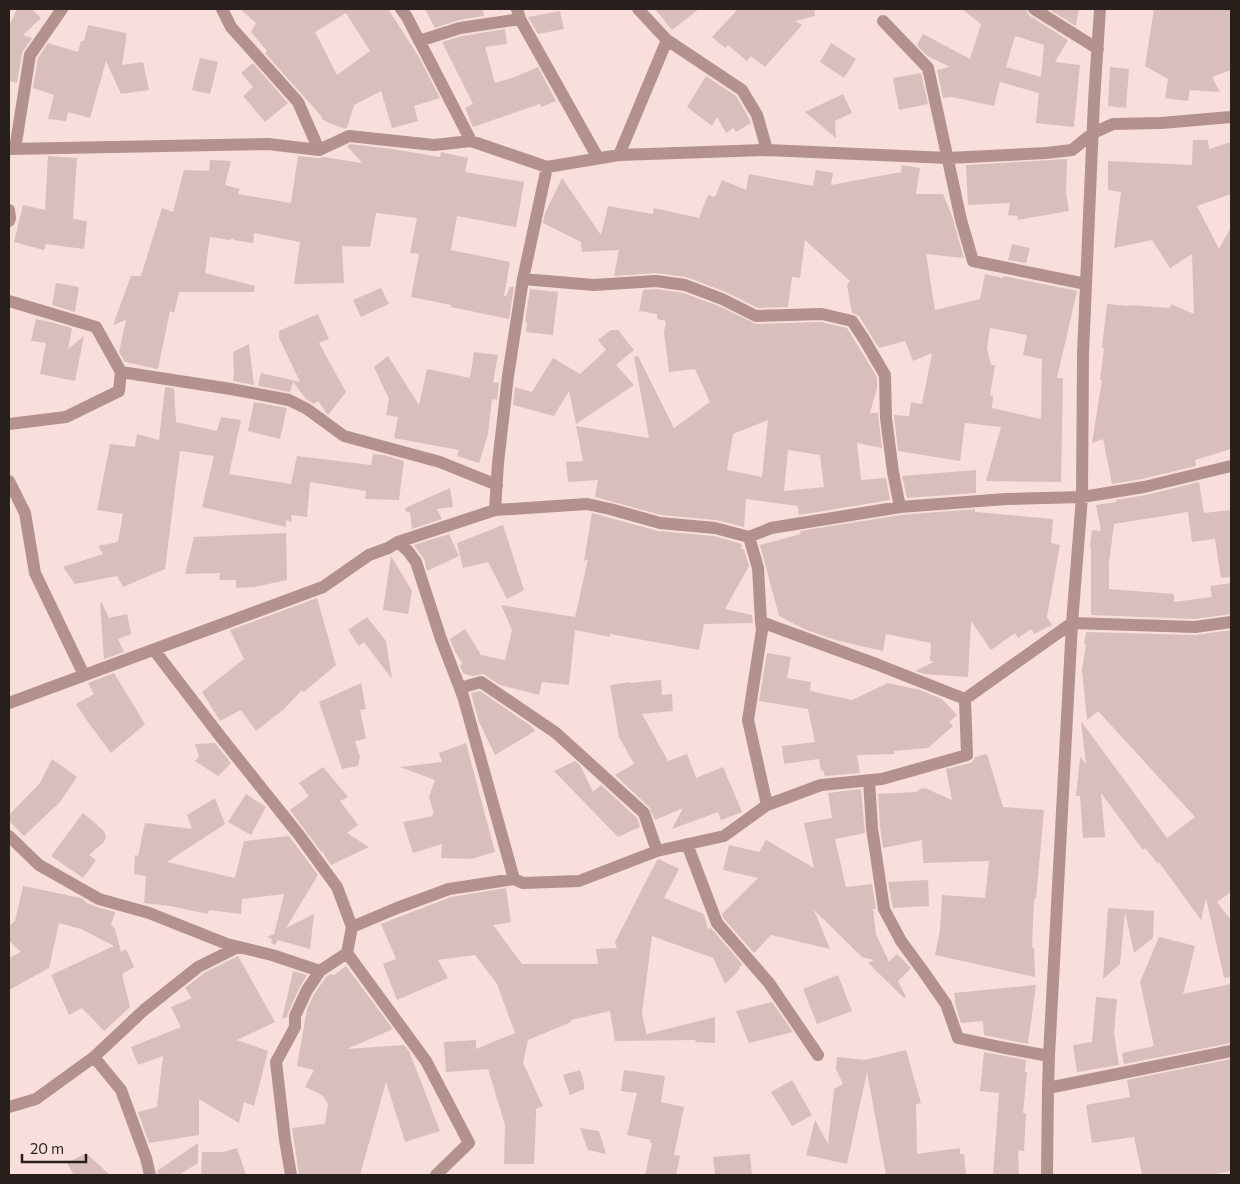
<svg xmlns="http://www.w3.org/2000/svg" width="1240" height="1184" font-family="Commissioner,sans-serif">
<style>
.building{fill:#d8bfbb;fill-rule:evenodd}
.lines{fill:none;stroke-linecap:round;stroke-linejoin:round}
.minor{stroke:#b3918c;stroke-width:12}
</style>
<rect width="100%" height="100%" fill="#f9dfdb"/>
<!-- building -->
<path class="building" d="M17,9H32L41,18L23,35L32,38L22,53L17,83L9,81V26Z
M240,9H388L419,57L440,98L414,106L418,121L392,128L381,91L354,105L347,128L345,129L327,122L322,119V117L265,53L267,51L251,32L256,23ZM346,13L370,51L337,75L315,32Z
M425,9H483L484,16L459,20L435,28Z
M655,9H699L672,30Z
M738,9H814L815,16L795,21L802,25L765,67L751,56L747,61L728,45L725,48L712,37Z
M962,9H1026L1027,12L1030,16L1068,40L1055,62L1080,65L1074,127L1036,123L1039,93L1000,82L994,106L952,97L943,98L937,70L950,67L926,55L917,45L923,34L970,59L981,24ZM1015,36L1044,45L1041,77L1006,67Z
M1049,9H1079L1076,26Z
M1154,9H1231V70L1212,77L1220,92L1190,90L1188,101L1165,98L1168,79L1145,66Z
M560,11L564,29L538,34L528,17Z
M88,25L126,33V40L122,65L143,62L149,90L121,94L106,61L90,118L68,112L66,121L48,119L54,95L33,88L38,58L48,43L78,52L81,41H84Z
M505,29L507,44L485,47L495,83L512,78L538,67L556,101L541,107L540,104L473,127L465,108L473,104L442,42L462,36Z
M831,43L856,59L844,78L820,62Z
M200,58L218,62L210,94L192,90Z
M253,63L288,103L265,122L243,96L253,87L241,73Z
M1110,67L1129,69L1126,108L1108,106Z
M921,73L928,104L899,110L893,78Z
M706,76L736,96L749,118L751,123L736,132L733,128L726,133L717,117L712,126L687,107Z
M843,94L852,113L835,121L836,138L805,112Z
M1193,140H1208L1209,149L1231,142V194L1197,206L1219,249L1231,227V449L1195,460L1196,466L1142,479L1112,484L1103,439L1092,443L1102,380H1100L1104,348H1102L1107,304L1129,306V305L1170,308L1171,304L1194,314L1192,254L1170,268L1152,240L1114,248L1121,192L1108,190V161L1192,165Z
M350,144L392,149L440,157L441,152L468,158L465,172L524,182L516,227L457,216L451,250L510,262L504,296H506L510,287H514L509,319L451,307V305L411,297L419,254L410,253L417,218L376,213L370,247L342,246L344,283L294,284L300,242L254,233L253,243L234,240L233,238L230,240L210,237L205,273L255,286L254,292H179L174,313L170,311L158,369L125,362L119,352L126,320L113,325L131,276H141L162,208L173,212L184,170L209,171L210,160L231,161L225,185L240,189L238,194L291,203L298,156L318,158L324,157L362,163L347,146Z
M48,156L77,158L73,219L87,221L84,249L46,244L44,250L14,242L23,205L45,210Z
M1067,159L1066,193L1069,211L1017,220L1018,216L1008,215L1010,203L968,205L966,165Z
M902,165L920,168L916,194H943L952,216L964,258L926,254L935,310L980,299L985,274L1003,278L1004,276L1077,291L1057,378H1063L1061,482L986,481L1001,427L965,423L960,461L898,451L894,415L909,416L911,402L922,404L932,353L913,361L905,341L879,348L859,316L852,313L847,285L850,281L805,240L800,278L792,277L788,307L758,308L726,292L686,277L656,273L614,276L619,250L582,252L581,242L543,223L545,213L562,178L601,235L608,206L653,214L654,208L699,218L708,195L715,197L722,180L746,190L749,174L813,186L816,170L833,173L831,185L901,172ZM990,328L1027,335L1023,355L1042,359L1041,419L992,408L993,396L990,395L995,365H991L987,349Z
M1012,244L1030,248L1026,263L1008,260Z
M56,283L79,287L75,312L52,305Z
M381,288L389,304L361,317L353,300Z
M530,289L558,292L553,335L526,332L527,323L525,322Z
M656,289L683,293L719,306L756,324L821,322L847,328L877,377V388L870,413H878L882,448L857,443L861,480L886,478L890,500L799,515L798,506L746,499L744,527L716,520L661,515L595,497L598,480L568,482L566,462L583,461L576,426L649,438L634,357L638,356L674,428L710,402L695,369L669,372L664,333L666,321L657,319V314L639,311L643,290ZM768,420L762,477L727,470L733,434ZM788,450L820,455L824,487L784,491Z
M318,314L329,339L319,343L346,392L328,415L318,401L314,404L306,399L293,382L290,392L258,386L261,373L300,382L279,338V331Z
M36,319L50,322L72,328L68,349L84,336L75,381L40,374L46,343L31,341Z
M611,330H618L634,350L616,365L634,385L576,424L569,391L554,416L513,405L515,387L532,392L553,358L580,374L606,350L598,340Z
M249,344L254,385L233,381L234,372L233,352Z
M474,352L498,355L493,382L499,383L497,400L492,399L488,434L479,463L457,456L459,450L394,438L398,417L386,415L389,399L374,367L388,356L419,405L427,369L470,378Z
M165,387L174,388L176,422L217,431L221,417L241,420L229,474L291,484L297,456L371,465L373,454L384,455L404,461L399,500L365,499L366,491L310,482L307,517L291,515L292,522L286,520V527L202,507L214,456L180,451L165,569L123,587L117,576L75,584L63,567L103,554L98,546L118,542L123,514L97,510L110,444L135,447L137,434L159,440Z
M254,402L287,408L280,439L248,431Z
M976,470V493L907,498L902,476Z
M1199,482L1204,513L1231,510V577L1221,578L1215,539L1192,542L1188,512L1114,524L1109,563V589L1174,594V602L1212,597L1210,586L1231,583V614L1195,619L1091,615V548L1090,547L1092,530L1101,531L1096,505L1116,502V500L1146,495Z
M450,488L453,507L437,509L442,519L412,529L410,512H406L405,508Z
M975,509V512L1053,519L1051,543L1060,545L1047,617L1052,625L1034,634L1031,629L1018,638L1015,633L991,650L971,621L968,677L924,674L915,671L934,662L930,661L931,643L886,634L883,651L835,640L804,629L779,616L760,545L801,534L800,531L901,515Z
M592,513L658,531L714,536L742,544L741,549H744L749,566L725,609L752,615L753,623L704,624L699,650L610,634V637L575,630L569,685L542,682L539,695L500,685L483,674L472,676L463,673L460,666L462,663L455,652L450,639L465,629L481,655L505,660L512,630L501,605L575,617L588,559L584,561Z
M503,525L524,590L507,599L488,562L463,568L457,543Z
M286,533L287,580L254,587L236,588V580H219L220,573L185,574L194,537Z
M449,534L459,556L427,571L424,559L414,545Z
M391,556L412,591L408,614L383,610Z
M317,598L336,665L304,692L302,690L284,709L256,731L241,710L220,721L202,692L244,659L230,630Z
M100,603H102L109,618L127,614L131,634L118,639L124,652L104,659Z
M367,617L386,641L392,679L364,642L359,646L348,630Z
M1231,630V892L1217,902L1231,920V977L1224,978L1206,898L1201,920L1158,861V864L1145,848L1143,850L1101,793L1105,837L1083,838L1080,796H1076L1080,757L1086,764L1081,721L1167,838L1195,817L1098,711L1087,720L1082,670L1086,644H1084L1086,632L1195,635Z
M767,653L791,657L787,678L811,682L810,691L852,700L888,683L920,690L942,699L957,715L949,722L953,726L928,748L894,751V754L857,755L860,773L825,776L823,770L821,771L819,759L784,764L782,746L815,742L808,709L759,701Z
M114,673L145,724L111,753L85,718L76,704L94,694L88,683Z
M661,680L662,695L672,694L673,711L642,714L668,761L687,754L696,778L723,767L742,812L721,820L718,812L672,829L683,808L655,820L649,807L615,775L634,764L619,737L610,685L630,682V683Z
M361,683L366,709L360,710L366,739L355,741L360,757L358,766L342,769L319,702Z
M480,691L531,726L535,731L495,755L479,722L471,693Z
M215,743L231,763L218,776L195,761L199,757L195,744Z
M466,743L495,852L471,859L441,858L442,844L413,853L403,822L433,816L432,814H434L429,797L435,780L400,767L442,762L439,753Z
M987,754L1003,807L1044,810L1036,899H1034L1032,948L1034,947L1035,977L935,955L940,930L942,895L985,898L989,861L923,863L922,840L883,848L880,827L878,794L916,792L920,789L925,788L952,800L946,769L970,763L973,761L975,757Z
M52,759L77,777L60,802L24,836L9,821V815L40,783Z
M575,761L580,765L593,792L601,785L637,818L640,827L618,837L554,771Z
M323,767L348,797L340,801L358,825L347,833L369,847L331,865L326,858L322,850V853L290,810L309,796L299,783Z
M861,789L865,833L835,839L846,887L872,884L876,909H873L876,934L889,962L897,954L911,968L898,981L906,997L904,998L868,963L874,960L862,957L814,910L830,949L771,935L754,953L724,919L722,914L758,878L723,870L729,845L759,852L766,840L814,868L804,823L832,818L828,793Z
M246,794L266,807L251,835L228,822Z
M215,798L225,824L167,862L235,878L244,841L289,836L318,875L286,928L314,914L310,949L278,940L275,945L271,943L272,939L267,937L274,934L284,894L242,899L241,914L209,910L208,914L170,906L144,903L146,876L134,874L135,855L138,856L145,823L192,829L187,815Z
M83,813L103,830L106,836L104,842L89,855L96,860L83,878L51,856Z
M659,859L679,869L664,898L704,914L708,930L710,927L742,964L739,968L740,969L725,984L713,957V958L652,936L642,1014L647,1036V1034L715,1017V1043L696,1042L695,1040L615,1041L610,1011L571,1020V1022L528,1040L523,1063L543,1106L536,1109V1118L534,1119H536L534,1164H504L505,1125L488,1069L446,1072L444,1042L476,1040V1049L515,1033L497,984L475,955L438,960L448,978L397,1000L383,964L396,959L381,924L451,897L506,888L511,922L493,925L522,964H598L596,949L617,948L615,942L657,860Z
M928,880L929,906L893,908L888,882Z
M23,886L81,898L87,903L97,907L115,912L111,925L115,929L121,952L126,949L134,967L122,974L130,1007L104,1031L82,1008L69,1015L51,975L114,946L81,929L59,923L49,968L9,990V958L21,952L9,941V926L15,921Z
M1108,908L1154,911L1153,938L1134,953L1125,912L1120,964L1103,979Z
M1159,937L1195,946L1183,994L1231,984V1043L1124,1064L1122,1053L1154,1046L1140,982Z
M238,956L275,1022L237,1040L268,1051L254,1106L244,1102L239,1123L199,1099V1135L149,1143L138,1112L157,1107L163,1056L138,1065L131,1047L181,1027L171,1007L192,998L185,988L204,973Z
M346,966L393,1029L347,1049L404,1045L409,1051L440,1131L405,1142L386,1082L360,1175H299L292,1128L325,1124L328,1104L322,1095L305,1087L314,1070L297,1066L307,1009L314,994L326,977L330,974L334,975Z
M293,971L307,975L300,987L288,1013L287,1017L282,1019Z
M838,975L852,1011L817,1024L803,989Z
M1036,985L1028,1044L984,1035L983,1021L961,1023L956,1007L954,993Z
M1096,997L1117,999L1114,1033L1119,1065L1077,1072L1073,1045L1092,1042Z
M772,1002L793,1032L749,1043L736,1011Z
M906,1050L921,1103L916,1104L917,1154L960,1148V1154H964L966,1175H886L867,1072L847,1164L806,1155L815,1120L828,1144L834,1089L843,1084L836,1069L837,1057L865,1060Z
M984,1052L1026,1060L1025,1072H1027L1023,1113H1026L1024,1151L1018,1150L1019,1175H993L999,1093L980,1091Z
M1231,1059V1171L1208,1175H1142L1134,1137L1092,1143L1086,1105L1130,1097L1127,1080Z
M580,1070L584,1083V1089L570,1095L563,1075Z
M624,1070L665,1076L661,1102L684,1107L674,1155L680,1156L676,1175H645L652,1143L650,1142L651,1140L627,1135L637,1093L621,1091Z
M792,1080L812,1115L792,1126L771,1092Z
M580,1128L599,1131L606,1154L588,1150Z
M198,1143V1163L179,1175H158L157,1171Z
M237,1148L246,1175H201L202,1152H223Z
M86,1153L110,1175H74L67,1163Z
M750,1154L752,1175H715L713,1157Z"/>
<g class="lines">
<!-- minor -->
<path class="minor" d="M222,9L231,27L298,102L319,150
M401,9L407,17L471,141
M517,9L520,19L598,158
M638,9L667,40L742,90L757,115L767,150
M1034,9L1098,49
M883,21L928,68L961,220L973,261L1086,284
M419,41L460,28L520,19
M9,149L268,144L319,150L349,136L434,145L471,141L547,167L619,155L767,150L948,158L1046,153L1072,150L1093,133L1113,124L1161,123L1231,117
M15,149L30,55L62,9
M619,155L667,40
M9,210L10,218L9,221
M523,279L594,285L656,281L685,285L722,299L756,316L822,314L852,321L864,339L885,375L886,418L893,472L900,507
M9,301L96,327L121,372L231,389L289,400L307,409L344,436L440,462L497,485
M9,424L66,417L119,391L121,372
M9,481L25,513L35,573L84,675
M495,510L498,463L508,376L523,279L547,167
M398,542L408,551L416,562L441,639L463,696L514,879
M761,622L876,664L965,699
M154,650L220,736L299,835L337,887L352,927
M460,688L481,682L556,733L644,813L657,851
M9,703L323,587L369,555L388,548L398,542L495,510L587,504L610,509L660,523L715,528L749,537L771,528L900,507L1006,499L1082,497L1144,487L1231,466
M869,780L872,828L884,909L901,941L923,971L946,1004L958,1038L1000,1047L1049,1056
M767,805L821,785L882,779L967,755L965,699L1072,623L1195,627L1231,622
M9,836L39,865L99,899L149,913L227,944L272,955L320,971
M687,844L717,923L769,983L818,1055
M347,953L426,1061L469,1143L436,1175
M94,1057L121,1090L146,1158L150,1175
M1048,1088L1231,1051
M9,1107L36,1099L94,1057L144,1010L198,967L238,947
M291,1175L285,1140L276,1062L295,1027V1016L307,990L320,971L347,953L352,927L397,908L449,889L514,879L523,883L579,881L657,851L724,836L767,805L748,720L762,630L761,622L758,568L749,537
M1047,1175L1048,1088L1049,1056L1072,623L1082,497L1083,354L1094,101L1100,9"/>
</g>
<!-- border -->
<rect width="1240" height="1184" fill="none" stroke="#281f1d" stroke-width="20"/>
<!-- scale -->
<path d="M22 1154v8h64v-8" fill="none" stroke="#281f1d" stroke-width="2.5"/>
<text x="30" y="1154" font-size="15" fill="#281f1d" stroke="#f9dfdb" stroke-width="4" paint-order="stroke">20 m</text>
</svg>
